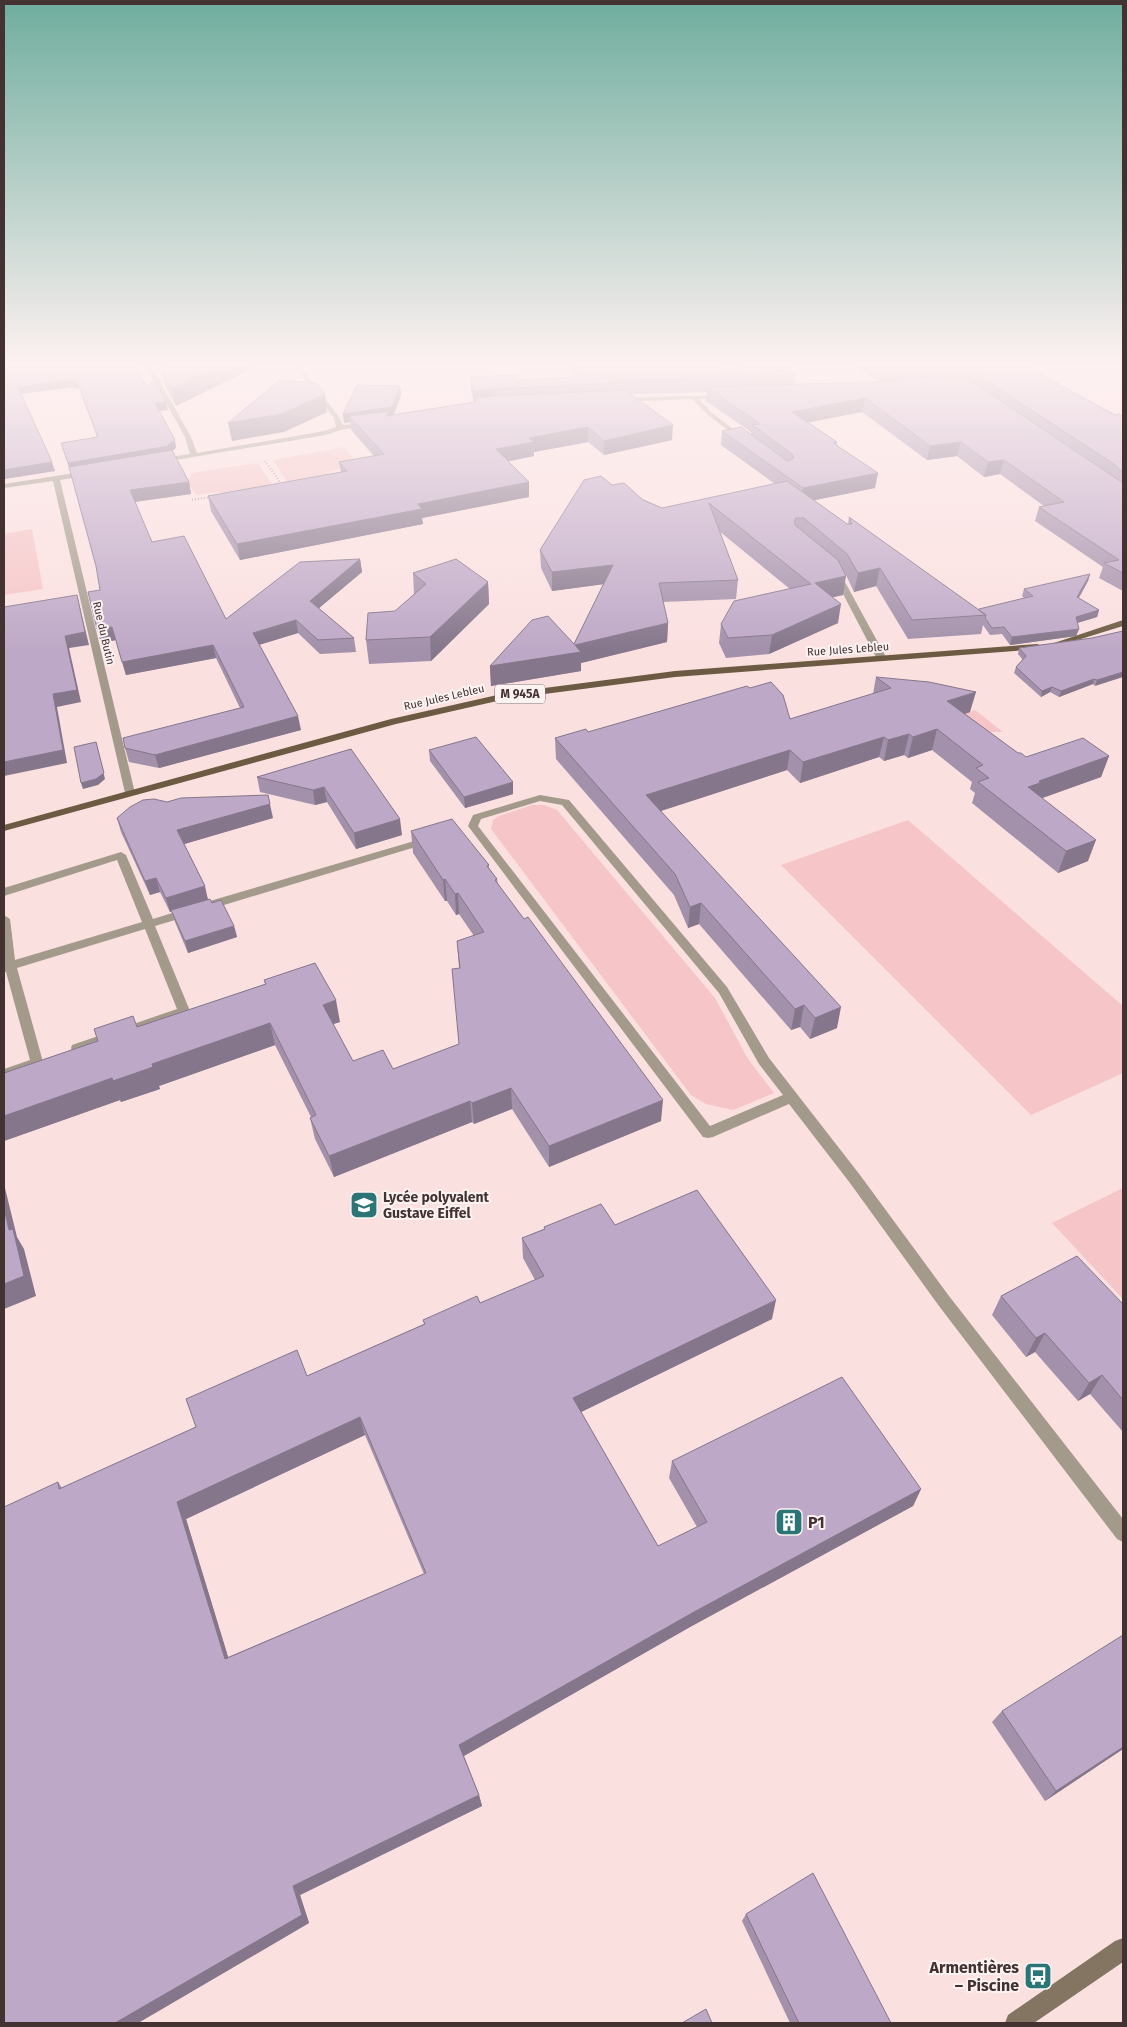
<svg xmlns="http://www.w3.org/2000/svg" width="1127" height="2027" font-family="'Fira Sans',sans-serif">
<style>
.green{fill:#f5c5c7}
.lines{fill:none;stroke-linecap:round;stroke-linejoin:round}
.path{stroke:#a79090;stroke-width:2;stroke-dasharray:1 2;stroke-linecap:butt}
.lane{fill:#a49a8c;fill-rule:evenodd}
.street{fill:#a49a8c;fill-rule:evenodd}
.secondary{fill:#837561;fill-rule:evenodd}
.primary{fill:#6c5b42;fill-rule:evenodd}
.wall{fill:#a390ab;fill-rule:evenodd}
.shaded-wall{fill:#85768b}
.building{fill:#bea8c7;stroke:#85768b;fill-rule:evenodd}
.labels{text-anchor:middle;stroke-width:4;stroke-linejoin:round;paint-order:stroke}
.far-street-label{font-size:11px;fill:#443233;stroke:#fbf2f2}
.shield{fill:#fbf2f2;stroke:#7b6c6c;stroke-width:1}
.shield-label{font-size:12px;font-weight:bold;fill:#443233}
.poi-label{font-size:14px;font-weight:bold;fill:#443233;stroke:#fbf2f2;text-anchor:start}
.near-poi-label{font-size:16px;font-weight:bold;fill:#443233;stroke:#fbf2f2;text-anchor:start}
</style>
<rect width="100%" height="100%" fill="#fbe0e0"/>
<!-- green -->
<path class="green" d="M344,447L359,465L334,470L322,477L290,486L273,460Z
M258,463L274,488C248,492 223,491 196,495L187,481L192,474L197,472Z
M32,529L43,589L4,595V534Z
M975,710L1003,732H960L947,721Z
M532,805H544L557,810L715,998L748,1059L774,1093L733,1110L706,1104L691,1095L491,829L493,820L499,816Z
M908,820L1123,1006V1073L1031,1115L781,865Z
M1123,1188V1299L1052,1223Z"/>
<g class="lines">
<!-- path -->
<path class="path" d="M1114,370L1123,368
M265,461L282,485
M192,500L210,497"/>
<!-- lane -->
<path class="lane" d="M540,795L569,800L727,987L769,1058L860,1175L949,1296L1123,1519V1542L1117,1539L939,1306L850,1183L789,1104L713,1137L708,1138L703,1137L468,826L473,815ZM540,801L562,805L719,993L759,1064L783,1095L710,1126L478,826L481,819Z
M428,837L432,838L433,840L432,842L211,909H203L201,906L203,903Z
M121,852L126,855L153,919L188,908L194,912L192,915L155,926L190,1011L188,1014L82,1051H72L71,1048L72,1045L177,1009L145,929L17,968L43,1062L42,1065L4,1079V1069L30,1060L6,972H4V915L10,919L15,960L142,922L117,860L4,896V888Z"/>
<!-- street -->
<path class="street" d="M146,367H152L191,437L197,453L324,431L336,427L334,418L295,367H301L339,417L343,425L366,423L369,425L340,430L326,435L157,463V459L190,454L185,437Z
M724,395V397L722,398L699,399L712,413L745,438V440H741L708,415L692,399L622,402L619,400L622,398Z
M88,471L92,473L91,475L60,480L135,793L130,796L125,793L53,481L4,488V484Z
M832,569L839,571L887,659L885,661H879L877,659L831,571Z"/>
<!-- secondary -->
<path class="secondary" d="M1123,1938V1962L1034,2023H1005L1008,2015L1115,1941Z"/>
<!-- primary -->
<path class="primary" d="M1123,620V626L1055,647L1052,648L1048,645Z
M1037,644L1040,645V649L675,677L506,699L396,724L4,831V825L391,719L506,693L675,671Z"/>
</g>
<!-- wall -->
<path class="wall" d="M4,367L146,386L168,410L159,411L176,448L172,451L189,482L191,494L135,502L152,542L226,619L360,559L362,572L319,608L354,638L356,652L320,654L298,633L259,645L301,730L159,768L129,762L125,748L240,708L216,658L126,675L116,640L101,643L100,590L96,566L70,471L61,443L97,437L79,388L74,389L73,387L21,394L55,471L4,479Z
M255,367L176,406L165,386L161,369Z
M571,367H720L721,369L795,375L794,384L879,382L855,367H1027L1115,415L1123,417V591L1099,578L1103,567L1035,521L1039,507L1044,506L1000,474L984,477L957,456L927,460L862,412L808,422L837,442V445L875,488L814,500L847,524H848L849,517L978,610L979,609L1024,598L1022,596L1024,589L1090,574L1088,581L1079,598L1099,610L1097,617L1077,623L1079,629L1076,636L1010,645L1002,634L990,635L983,625L981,634L908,639L876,586L854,592L845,573L843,595L832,597L838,623L769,654L726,658L719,643L721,624L790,589L719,531L738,580L736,599L663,602L668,623L667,642L581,663V671L491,686L490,666L574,644L603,584L552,591L541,568L540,550L612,485L662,508L775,484L721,445L722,431L751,435V432L706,401L707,392L631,394L672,440L604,455L588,442L534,452V456L508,461L529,497L422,518L423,524L240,560L211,511L208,496L341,472L339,462L374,456L351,430L350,422L344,423L343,414L400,386L401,395L394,415L474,402L471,391V377L517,380L574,377Z
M413,573L488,582L489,604L431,661L369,664L366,640L414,594Z
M1123,631L1095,686L1093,684L1059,697L1050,692L1041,697L1014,673L1016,667L1023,660L1018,654L1019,648L1092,638Z
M876,677L970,712L965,714L1018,753L1026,757L1109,756L1101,777L1042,798L1088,861L1058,873L972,803L975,793L970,789L972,782L932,750L908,758L904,755L884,761L879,757L800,783L787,770L661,811L837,1028L810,1039L800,1027L791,1030L699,924L688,928L674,895L556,759L555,738L588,732L790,719L873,694Z
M351,749L402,835L356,849L327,802L315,805L260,792L257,777Z
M429,750L513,794L465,808L430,761Z
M167,802L273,818L184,844L208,899L234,926L237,937L188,953L175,922L172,911L170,912L160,892L150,895L121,832L117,818Z
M411,831L489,865V868L497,879L498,884L661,1121L549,1167L512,1109L474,1124L472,1122L334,1177L315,1139L310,1118L311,1117L275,1045L159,1086L160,1089L121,1102L120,1100L4,1141V1073L265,984L264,980L340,1022L333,1024L353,1061L393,1069L459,1044V968L457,941L474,936L459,914L456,915L447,901H445L413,853Z
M615,1225L772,1319L581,1412L658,1546L697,1527L669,1478L672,1461L921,1489L913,1506L690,1627L464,1756L479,1795L482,1806L300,1895L309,1923L138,2023H4L58,1482L62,1488L307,1376L424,1324L423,1320L480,1303L535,1280L523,1258L522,1238L544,1229V1227ZM365,1435L424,1574L228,1657L186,1519Z
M1001,1296L1123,1304V1432L1090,1394L1078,1401L1035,1352L1026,1357L992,1315Z
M1002,1711L1123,1749L1045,1801L992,1722Z
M746,1914L891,2023H790L742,1921Z"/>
<!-- shaded-wall -->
<path class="shaded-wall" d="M217,367H255L176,406L172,388Z
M71,379L73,387L20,394L18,387Z
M72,381H77L79,388L74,389Z
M400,386L401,395L393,416H349L350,422L344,423L343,414Z
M493,389L494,402L475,398V405H474L473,391Z
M325,394L327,412L284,432L232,441L228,423Z
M865,398L862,412L791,426L792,412Z
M166,402L168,410L156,411L155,403Z
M673,425L672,440L604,455V441Z
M588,427V442L534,452V456L496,464V449L529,438Z
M175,440L176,448L170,453L70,471L68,463L168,445Z
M961,442L957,456L927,460L930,446Z
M1004,460L1000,474L984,477L988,462Z
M52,462L55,471L4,479V470Z
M878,473L875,488L801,503L803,488Z
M189,482L191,494L133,502L130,490Z
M529,482V497L422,518L423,524L240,560L237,544L418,504Z
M360,559L362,572L312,614L310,601Z
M613,565V583L552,591V572Z
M880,568L876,586L854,592L858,573Z
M1090,574L1088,581L1075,604L1077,597Z
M846,576L843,595L812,602L815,583Z
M488,582L489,604L431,661L430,637Z
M77,595L89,645L69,648L81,702L57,707L67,763L4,776V762L53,694L65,636Z
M841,604L838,623L769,654L772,635Z
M1099,610L1097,617L1074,624L1076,617Z
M296,620L298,633L255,646L253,633Z
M668,623L667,642L581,663V671L491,686L490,666L575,645Z
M112,627L116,640L101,643L97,629Z
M1079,629L1076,636L1010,645L1012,637Z
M213,645L216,658L126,675L122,662Z
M1123,672V677L1095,686L1097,680Z
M1094,679L1093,684L1059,697L1061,691Z
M1052,687L1050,692L1041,697L1042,691Z
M976,692L970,712L942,721L947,701Z
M298,716L301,730L159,768L155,755Z
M937,729L932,750L908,758L913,737Z
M909,734L904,755L884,761L888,740Z
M884,737L879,757L800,783L803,762Z
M96,742L105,779L98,785L83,789L81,783Z
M790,750L787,770L645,816L646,795Z
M1109,756L1101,777L1034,801L1028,787L1039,781Z
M513,782V794L465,808L464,797Z
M324,787L327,802L315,805L313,790Z
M268,795L273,818L181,845L177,830Z
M400,819L402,835L356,849L354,833Z
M1096,840L1088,861L1058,873L1066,851Z
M156,878L160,892L150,895L145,881Z
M445,879L447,901H445L443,880Z
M205,886L208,900L170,912L166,898Z
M458,893L459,914L456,915L455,894Z
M701,903L699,924L688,928L690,907Z
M234,926L237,937L188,953L185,941Z
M336,1000L340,1022L327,1026L323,1005Z
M804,1005L800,1027L791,1030L795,1009Z
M841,1007L837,1028L810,1039L815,1018Z
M270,1023L275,1045L159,1086L160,1089L121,1102L113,1081L152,1064Z
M112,1078L120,1100L4,1141V1116Z
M511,1088L512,1109L474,1124L472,1103Z
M663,1100L661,1121L549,1167V1146Z
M470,1101L472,1122L334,1177L329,1156Z
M4,1184L17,1237L24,1249L36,1296L4,1309V1284L9,1230L4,1208Z
M776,1300L772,1319L573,1416V1398Z
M1045,1333L1035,1352L1026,1357L1036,1338Z
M1102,1375L1090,1394L1078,1401L1089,1383Z
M360,1417L365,1435L186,1519L233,1673L225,1659L177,1502Z
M921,1489L913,1506L690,1627L462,1757L459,1745L694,1612Z
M1123,1747V1749L1045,1801L1056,1791Z
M479,1795L482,1806L300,1895L309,1923L138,2023H115L293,1886Z"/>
<!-- building -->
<path class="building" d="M4,367H135L146,386L155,382L166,402L155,403L175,440L168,445L169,446L68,463L61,443L98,437L77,381H72L71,379L18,387L52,462L4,470Z
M166,367H217L172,388L161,369Z
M575,367H720L721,369L762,367H789L795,375L613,381L616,383L493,389L473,391L471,377L516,375L517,380L578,377Z
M879,367H951L953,368L886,371Z
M965,367H1027L1115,415L1119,414L1123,417V472L1111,462Z
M964,376L1123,483V573L1104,563L1119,560L1039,507L1064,502L1004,460L988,462L961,442L930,446L865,398L792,412L837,442L833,443L878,473L803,488L722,431L741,427L787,461L794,458L792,454L752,425L760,424L707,387L902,381L898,378Z
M280,380L316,383L325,394L282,414L228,423Z
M357,385L400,386L392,407L343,414Z
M625,390L673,425L604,441L588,427L529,438L534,442L496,449L529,482L418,504L422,509L237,544L208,496L347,471L339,462L384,454L349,416L389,411L386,416L475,402V398L494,396Z
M172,450L189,482L130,490L152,542L184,536L226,619L300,562L360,559L310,601L354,638L318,640L296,620L253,633L298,716L155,755L125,748L123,738L244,707L213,645L122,662L112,627L97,629L88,592L100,590L96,566L69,467Z
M601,476L612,485L624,483L643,500L662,508L787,481L847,524H852L849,517L986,615L912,620L880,568L858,573L847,554L804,518H796L795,520V525L838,560L846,576L815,583L841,604L772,635L728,638L721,624L734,601L811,584L709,503L738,580L659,583L668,623L575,645L581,652L490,666L532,620L548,616L574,644L613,565L552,572L540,550L584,480Z
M456,559L488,582L430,637L366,640L368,613L395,611L426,584L413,573Z
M1090,574L1077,597L1099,610L1076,617L1079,629L1012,637L1004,627L992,628L985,618L986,615L981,612L979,609L1033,596L1024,589Z
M77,595L85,632L65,636L77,690L53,694L63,750L4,762V607Z
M1123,631V672L1097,680L1094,679L1061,691L1052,687L1042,691L1016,667L1026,656L1019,648L1092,638Z
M876,677L929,682L976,692L947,701L1018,753H1021L1026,757L1083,738L1109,756L1039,781L1040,783L1028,787L1096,840L1066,851L978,782L989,778L976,768L983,765L937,729L913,737L909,734L888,740L884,737L803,762L790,750L646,795L841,1007L815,1018L804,1005L795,1009L701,903L690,907L675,874L555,738L586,729L588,732L747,686L750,688L771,682L783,695L790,719L891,688Z
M476,737L513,782L464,797L429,750Z
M96,742L104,773L96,779L81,783L74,747Z
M351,749L400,819L354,833L324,787L313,790L257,777Z
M268,795L270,804L177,830L205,886L166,898L156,878L145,881L117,818L130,807L143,800L154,799L167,802L181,798Z
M452,819L489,865L487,866L497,879L495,880L524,919L528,917L663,1100L549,1146L511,1088L472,1103L470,1101L329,1156L310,1118L316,1115L270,1023L152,1064L153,1067L113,1081L112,1078L4,1116V1073L98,1041L94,1029L133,1016L137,1027L266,984L264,980L315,963L336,1000L323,1005L353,1061L383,1050L393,1069L459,1044L452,969L460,968L457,941L484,932L458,893L455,894L445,879L443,880L411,831Z
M210,899L212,903L221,900L234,926L185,941L171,910Z
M697,1190L776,1300L573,1398L658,1546L707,1522L672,1461L842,1377L921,1489L694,1612L459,1745L479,1795L293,1886L302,1915L115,2023H4V1507L58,1482L59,1489L196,1427L186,1399L297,1350L307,1376L425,1324L423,1320L477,1296L480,1303L544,1276L522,1238L545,1229L544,1227L601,1204L615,1225ZM360,1417L426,1573L225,1659L177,1502Z
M4,1208L9,1230L13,1229L24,1276L4,1284Z
M1077,1256L1123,1304V1400L1102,1375L1089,1383L1045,1333L1036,1338L1001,1296Z
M1123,1635V1747L1056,1791L1002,1711Z
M813,1873L891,2023H799L746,1914Z
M706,2009L712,2023H682Z"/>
<!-- sky -->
<linearGradient id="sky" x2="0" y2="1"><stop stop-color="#6fad9e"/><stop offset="0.56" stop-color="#fdf1f1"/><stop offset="1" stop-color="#fdf1f1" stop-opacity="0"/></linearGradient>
<rect width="1127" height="651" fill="url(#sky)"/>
<!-- icons -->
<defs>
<symbol id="school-square" viewBox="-11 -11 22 22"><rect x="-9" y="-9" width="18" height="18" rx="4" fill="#2b7576" stroke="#fbf2f2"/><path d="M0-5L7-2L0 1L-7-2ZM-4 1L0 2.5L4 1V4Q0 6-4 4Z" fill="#fff"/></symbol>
<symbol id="building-square" viewBox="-11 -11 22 22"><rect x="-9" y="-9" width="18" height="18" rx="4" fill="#2b7576" stroke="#fbf2f2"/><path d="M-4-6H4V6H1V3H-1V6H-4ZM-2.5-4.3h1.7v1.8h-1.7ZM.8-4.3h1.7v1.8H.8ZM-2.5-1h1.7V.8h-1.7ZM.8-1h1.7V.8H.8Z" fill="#fff"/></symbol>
<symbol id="bus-square" viewBox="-11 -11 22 22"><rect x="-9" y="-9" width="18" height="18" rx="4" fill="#2b7576" stroke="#fbf2f2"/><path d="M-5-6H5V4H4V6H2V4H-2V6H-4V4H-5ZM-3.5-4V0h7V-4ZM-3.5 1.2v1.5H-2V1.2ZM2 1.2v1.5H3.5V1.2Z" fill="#fff"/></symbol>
</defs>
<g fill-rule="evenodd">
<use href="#school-square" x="348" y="1189" width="32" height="32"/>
<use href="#building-square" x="773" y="1506" width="32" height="32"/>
<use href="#bus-square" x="1022" y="1960" width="32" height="32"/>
</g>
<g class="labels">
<!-- far-street labels -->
<g class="far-street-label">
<text transform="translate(104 633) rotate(77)" y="4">Rue du Butin</text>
<text transform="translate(848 649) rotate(-4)" y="4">Rue Jules Lebleu</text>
<text transform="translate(444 697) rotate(-13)" y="4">Rue Jules Lebleu</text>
</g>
<!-- shield labels -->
<rect class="shield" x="495" y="684.5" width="50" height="19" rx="4"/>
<g class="shield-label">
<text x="520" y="698">M 945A</text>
</g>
<!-- poi labels -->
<g class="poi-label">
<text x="383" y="1202">Lycée polyvalent<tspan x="383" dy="16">Gustave Eiffel</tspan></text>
</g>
<!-- near-poi labels -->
<g class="near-poi-label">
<text x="808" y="1528">P1</text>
<text x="1019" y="1973" text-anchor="end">Armentières<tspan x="1019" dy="18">– Piscine</tspan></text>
</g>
</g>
<!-- border -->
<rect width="1127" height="2027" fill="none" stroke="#443233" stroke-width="10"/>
</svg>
